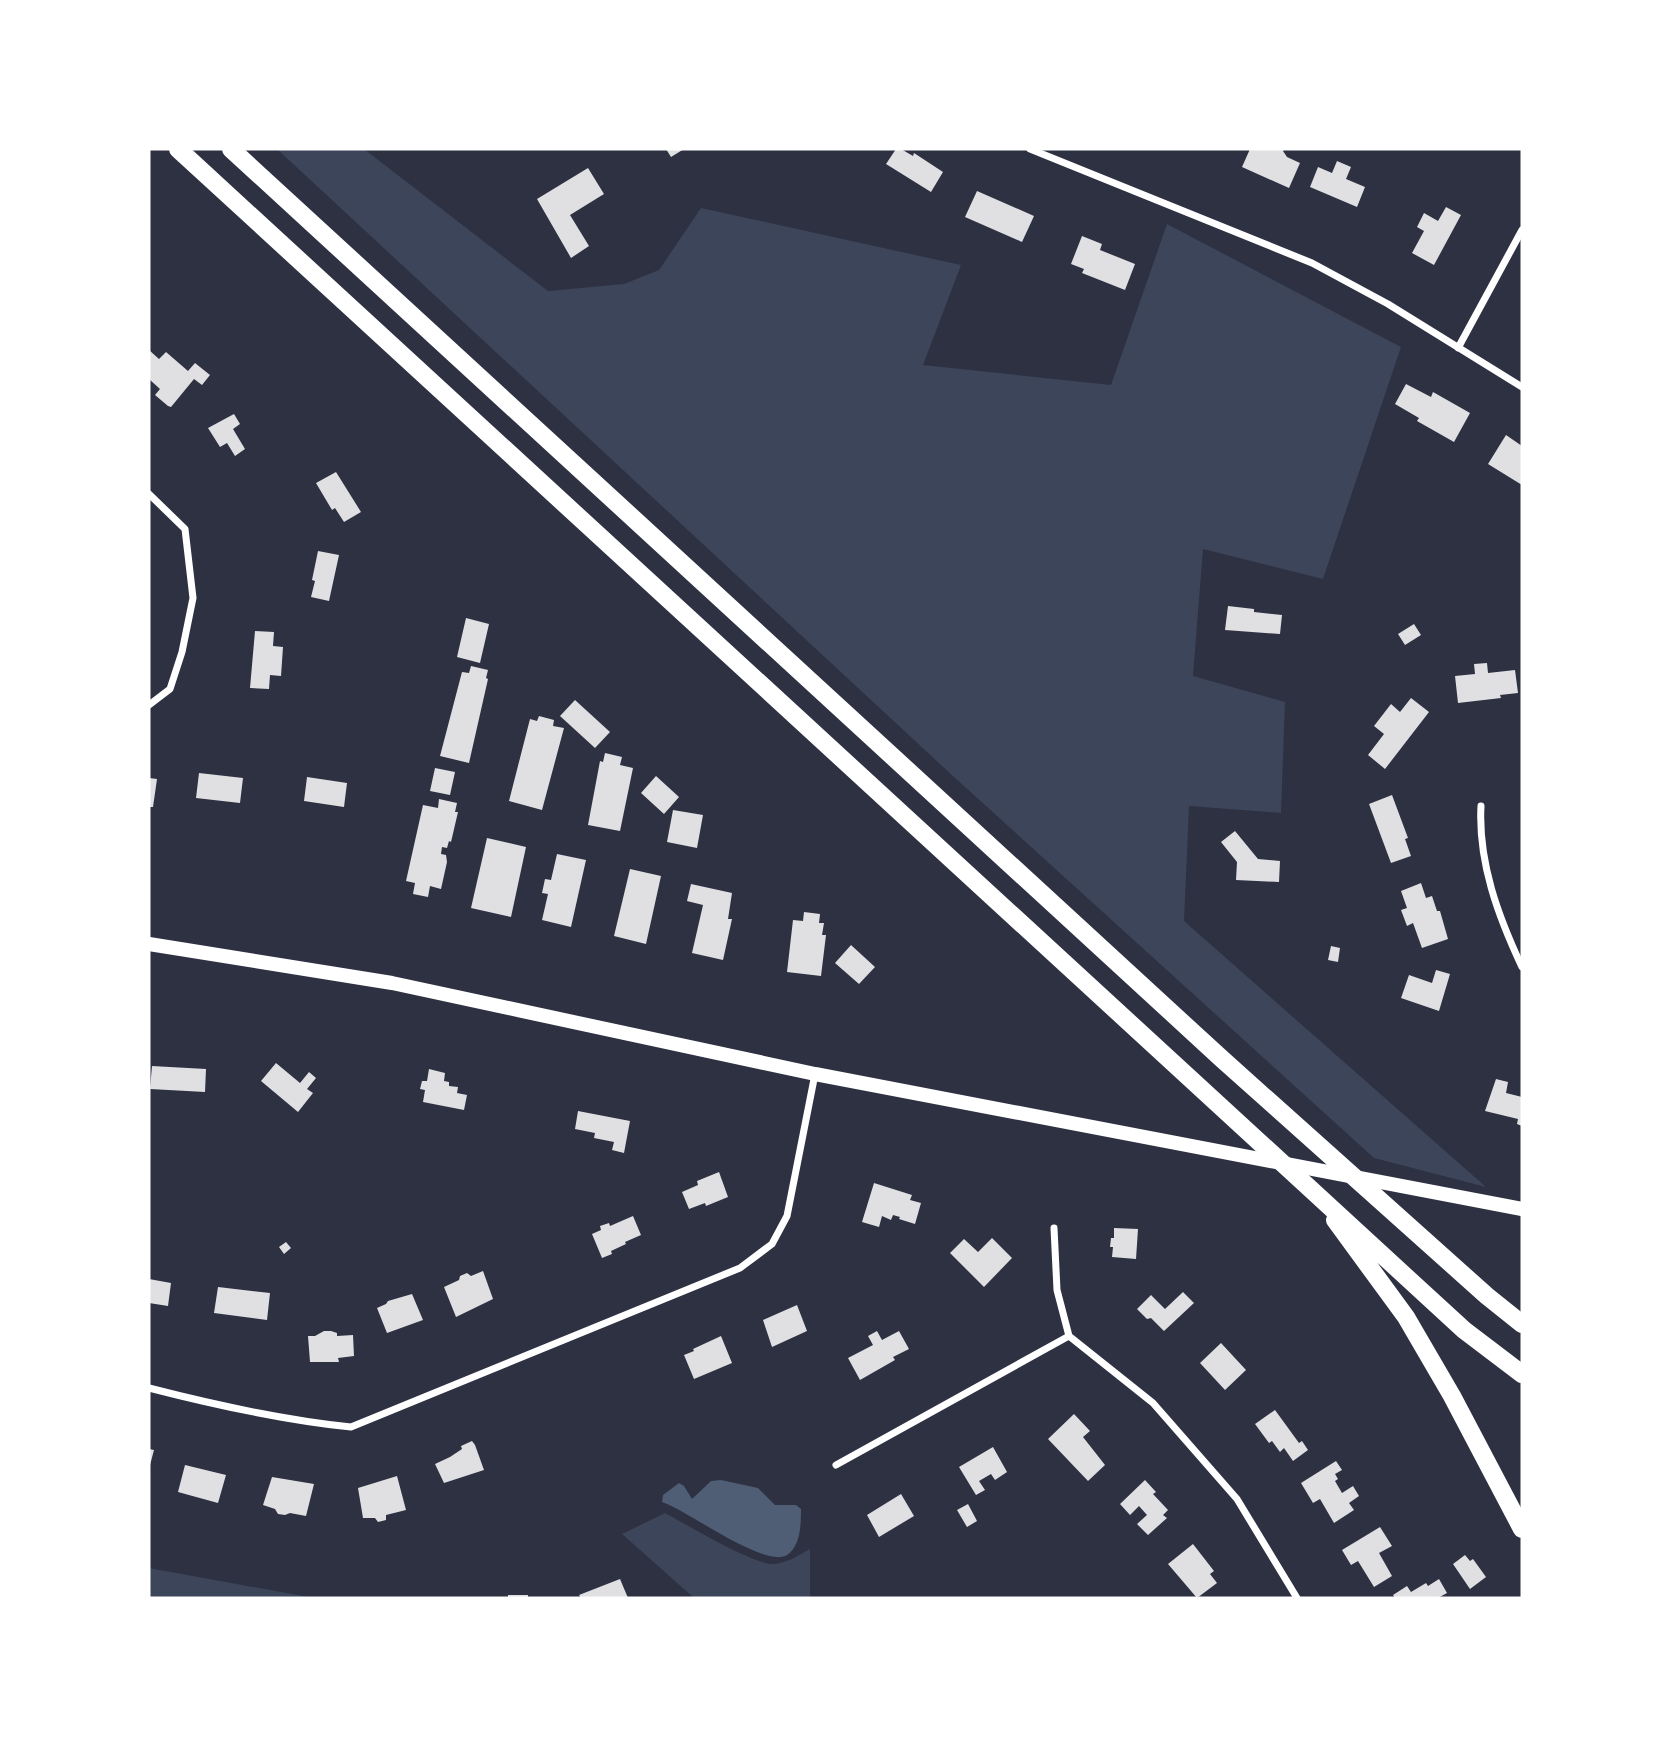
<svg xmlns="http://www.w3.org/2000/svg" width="1671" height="1747" font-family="Overpass,sans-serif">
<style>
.green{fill:#3c4559}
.water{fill:#4f5d75}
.building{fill:#e0e0e3}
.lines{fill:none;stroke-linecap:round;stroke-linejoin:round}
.minor{stroke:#fff;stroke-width:7}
.secondary{stroke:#fff;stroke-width:14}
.motorway{stroke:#fff;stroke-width:18}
</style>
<rect width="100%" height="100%" fill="#2d3142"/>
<!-- green -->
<path class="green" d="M277,149H364L548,291L624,284L659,270L701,208L961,265L923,365L1111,385L1167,224L1401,347L1323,579L1203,549L1193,676L1285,702L1281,813L1189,806L1184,921L1486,1187L1374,1158L954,777Z
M665,1513C686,1524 753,1565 774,1564C787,1563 799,1555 810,1549V1598H694L622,1534Z
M149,1568L314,1598H149Z"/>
<!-- water -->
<path class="water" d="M721,1480L758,1488L775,1505H796L801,1509C801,1523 801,1546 787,1555C765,1569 687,1510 662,1502L663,1495L679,1483L684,1486L692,1499L711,1481Z"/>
<!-- building -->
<path class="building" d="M666,149H684L671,157Z
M896,149H901L913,156L914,153L943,172L931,192L886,164Z
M1250,149H1284L1283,151L1287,157L1300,163L1289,188L1242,167Z
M1337,161L1351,167L1346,179L1365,187L1357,207L1310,187L1318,167L1332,173Z
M588,168L604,194L570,215L589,246L571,258L537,199Z
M977,191L1034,216L1022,242L965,217Z
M1446,207L1461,215L1434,265L1412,253L1424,231L1417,227L1424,213L1438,221Z
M1082,236L1102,244L1100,250L1135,264L1125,290L1082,273L1084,269L1071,264Z
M149,350L159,359L166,352L188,371L195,363L210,375L202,385L194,379L171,407L168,406L155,395L160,389L149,379Z
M1406,384L1431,397L1433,392L1470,413L1454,442L1417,421L1419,418L1395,404Z
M234,414L240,424L233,429L245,449L235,456L227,443L220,447L208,428Z
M1506,435L1522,446V485L1488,464Z
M336,472L361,512L344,522L335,508L332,510L316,483Z
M318,551L339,555L329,601L311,597L315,581L312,580Z
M1228,606L1254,609V612L1282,615L1280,634L1225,630Z
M466,618L489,624L480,663L457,657Z
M1414,624L1421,635L1405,645L1398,634Z
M255,631L274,632L273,646L283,647L281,676L270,675L269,689L250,688Z
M1487,663L1488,673L1515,670L1518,693L1500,695L1501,698L1458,703L1455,676L1475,674L1474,664Z
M471,666L488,670L486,678L488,679L469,763L440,756L462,672L469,673Z
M1411,698L1429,712L1385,769L1368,755L1384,734L1374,726L1391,704L1400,712Z
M575,700L610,732L595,748L560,716Z
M539,716L554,720L553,726L564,728L542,810L509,801L530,719L537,721Z
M605,753L622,757L620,765L633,768L620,831L588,825L600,761L603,762Z
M435,768L455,772L450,795L430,791Z
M199,773L243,778L240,803L196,798Z
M656,776L679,797L664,814L641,793Z
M307,777L347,783L344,807L304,801Z
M149,778L157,779L153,807H149Z
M1392,795L1408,838L1405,839L1411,856L1391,863L1369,804Z
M439,799L457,803L455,812H458L451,842L449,841L447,848L442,847L441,854L446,855L447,862L441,889L430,886L428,897L413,894L415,883L406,881L423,805L438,808Z
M673,810L703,815L697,848L667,842Z
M1235,831L1258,859L1280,861L1279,882L1236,880L1237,862L1221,842Z
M487,838L526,847L511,917L471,908Z
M557,854L586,860L571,927L542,920L548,894L542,893L545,879L551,880Z
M630,869L661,876L646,944L614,936Z
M1421,883L1426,898L1432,896L1437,911H1440L1448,939L1422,948L1413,923L1407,926L1401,910L1407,908L1401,891Z
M691,884L732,893L728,919H732L723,960L692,953L703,905L687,901Z
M804,912L820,914L819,923H824L822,935H826L821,976L787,972L793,920L803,921Z
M851,945L875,967L859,984L835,963Z
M1331,946L1340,948L1338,962L1328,960Z
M1436,970L1450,974L1439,1011L1401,998L1409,975L1432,983Z
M276,1063L300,1083L309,1072L316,1078L307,1089L313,1093L298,1112L261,1081Z
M152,1066L206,1069L205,1092L150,1089Z
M429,1069L445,1073L444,1081L449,1082V1086L458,1087L457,1093L467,1095L464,1110L423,1102L425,1090L420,1089L422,1081H427Z
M1496,1079L1508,1082L1506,1093L1522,1097V1126L1517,1124L1518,1119L1485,1111Z
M578,1111L630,1121L624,1153L612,1150L614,1142L594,1138L595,1133L575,1129Z
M719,1172L728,1197L706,1206L705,1203L689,1209L682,1192L698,1185L697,1181Z
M874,1183L912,1195L910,1200L921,1203L915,1224L899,1219L900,1217L893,1215L891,1220L882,1216L879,1227L862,1222Z
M633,1216L641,1235L625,1242L626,1244L611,1251L612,1254L602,1258L592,1234L601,1230L600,1226L609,1223L610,1226Z
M1114,1228L1138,1229L1136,1259L1112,1257L1113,1247H1110L1111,1238H1114Z
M992,1238L1012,1258L984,1287L950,1253L964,1239L978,1252Z
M286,1242L291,1248L284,1254L279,1247Z
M483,1271L493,1299L456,1317L444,1287L459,1280L460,1276L467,1273L471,1276Z
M149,1279L171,1283L168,1306L149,1303Z
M218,1287L270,1293L267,1320L214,1313Z
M1183,1292L1194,1303L1164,1331L1151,1318L1147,1319L1137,1309L1151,1295L1165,1309Z
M412,1294L423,1320L387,1333L377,1308L386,1304L388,1301Z
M797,1305L807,1331L772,1347L763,1320Z
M324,1331H331L337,1333V1336L353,1335L354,1356L338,1358L339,1362H310L308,1336H315Z
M877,1331L882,1340L899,1331L909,1349L893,1357L895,1360L860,1380L848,1358L873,1345L868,1336Z
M721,1336L732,1363L694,1379L684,1355L694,1351L693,1349Z
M1221,1343L1246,1370L1225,1390L1200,1363Z
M1275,1410L1299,1443L1302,1441L1308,1450L1293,1461L1284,1448L1280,1452L1272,1441L1269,1443L1255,1424Z
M1074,1414L1090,1431L1083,1437L1105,1465L1088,1481L1048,1439Z
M472,1441L475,1445L484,1470L444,1483L435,1464L450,1457L462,1449L461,1446Z
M993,1447L1007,1472L995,1480L991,1474L979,1481L985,1490L976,1495L959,1467Z
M149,1449L154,1450L150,1465H149Z
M1336,1461L1342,1470L1335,1474L1338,1479L1335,1481L1342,1493L1353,1486L1359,1496L1349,1503L1354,1510L1334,1523L1320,1499L1313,1503L1301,1483Z
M185,1465L226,1475L218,1503L178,1492Z
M397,1476L406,1510L386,1515V1520L378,1522L375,1518H363L358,1488Z
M272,1477L314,1484L306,1516L290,1513L285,1515L278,1514L275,1509L263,1505Z
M1145,1480L1156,1492L1153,1494L1168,1510L1163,1515L1167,1518L1148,1535L1137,1524L1147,1515L1139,1506L1130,1515L1120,1504Z
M901,1494L914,1516L879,1537L867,1515Z
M968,1504L977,1521L967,1527L957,1510Z
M1380,1527L1392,1546L1379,1553L1392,1576L1374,1587L1358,1561L1351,1565L1342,1550Z
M1193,1544L1214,1571L1210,1574L1217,1583L1197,1598L1168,1564Z
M1465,1555L1470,1561L1473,1559L1486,1577L1470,1589L1453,1564Z
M620,1579L628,1598H581L579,1595Z
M1439,1579L1447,1593L1438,1598H1395L1393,1595L1407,1586L1411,1592L1426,1583L1428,1586Z
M508,1595H528V1598H508Z"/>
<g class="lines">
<!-- minor -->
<path class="minor" d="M1030,149L1312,263L1388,304L1522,387
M1458,348L1522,230
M149,494L185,529L193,598L182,652L170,689L149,705
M1481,806C1478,862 1498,916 1522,967
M1054,1228L1057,1290L1069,1336L1153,1403L1237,1499L1297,1598
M149,1388C215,1405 283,1420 351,1427L740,1268L772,1244L787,1216L815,1074
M836,1465L1069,1336"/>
<!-- secondary -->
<path class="secondary" d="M149,944L392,983L815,1074L1522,1209"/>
<!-- motorway -->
<path class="motorway" d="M178,149L1464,1330L1522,1374
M231,149L1222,1059L1487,1296L1522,1324
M1335,1220L1406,1317L1452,1396L1522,1529"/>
</g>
<!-- border -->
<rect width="1671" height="1747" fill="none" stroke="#ffffff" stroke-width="301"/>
</svg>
